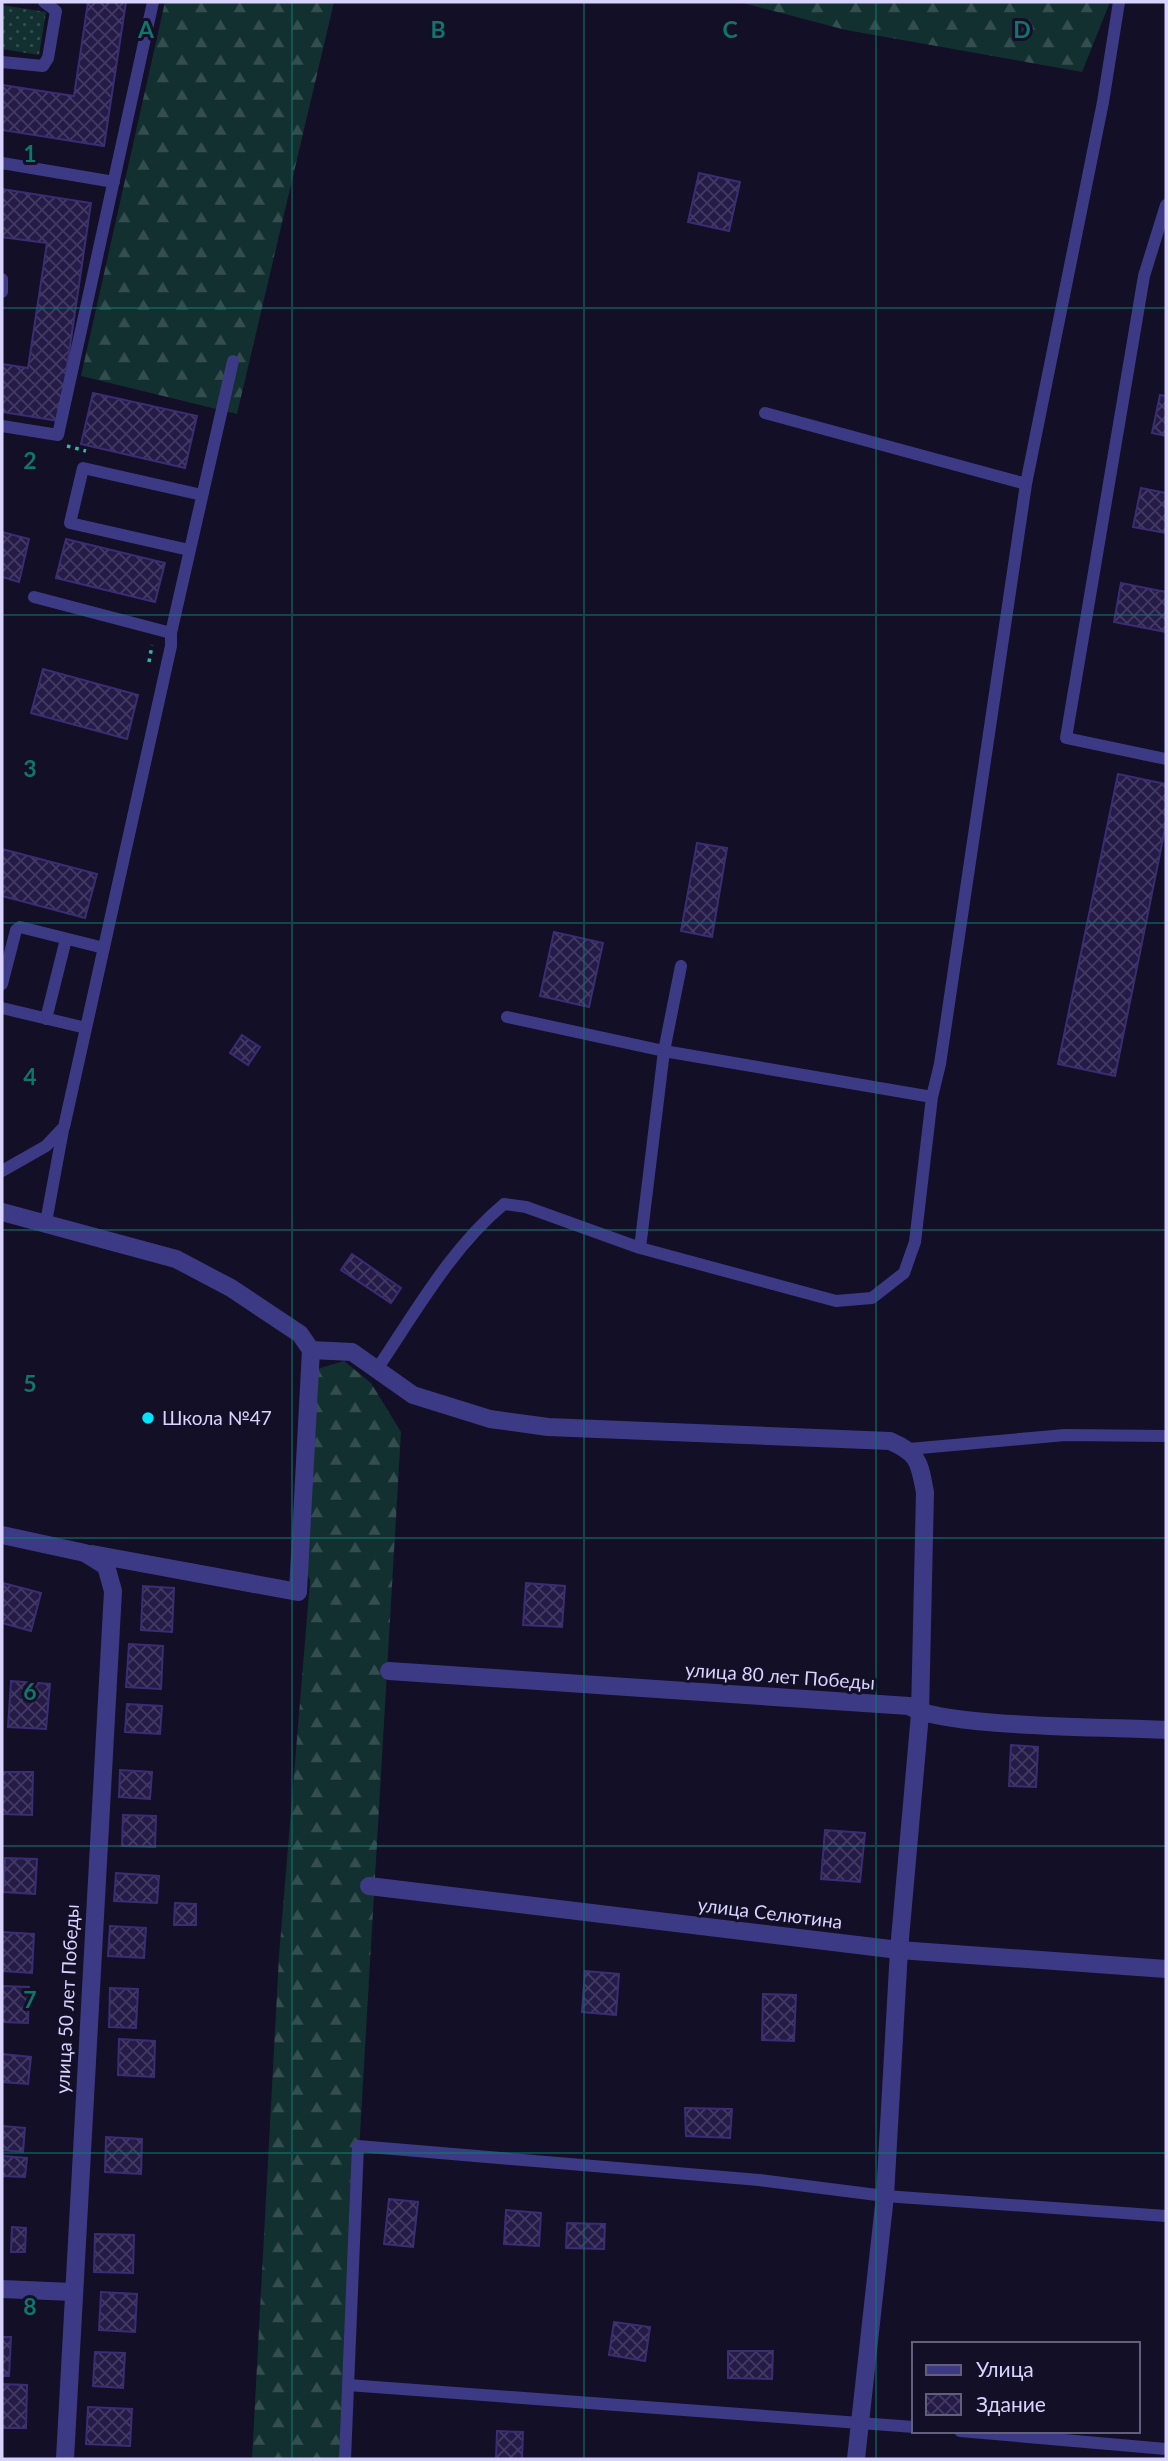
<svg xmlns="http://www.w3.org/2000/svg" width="1168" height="2461" font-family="Lato,sans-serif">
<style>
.forest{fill:url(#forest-firs)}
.park{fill:url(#park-dots)}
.building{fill:url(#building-cross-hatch);stroke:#3b2d73;stroke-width:2}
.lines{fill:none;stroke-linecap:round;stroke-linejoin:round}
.path{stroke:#2fb8b0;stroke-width:3.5;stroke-dasharray:3.5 5;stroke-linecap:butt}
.service{stroke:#3d3a85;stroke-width:12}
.minor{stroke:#3d3a85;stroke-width:18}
.grid{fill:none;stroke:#0f766e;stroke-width:2;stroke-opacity:0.55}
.poi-dot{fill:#00e5ff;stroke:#130f26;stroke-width:2.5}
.labels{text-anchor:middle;stroke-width:6;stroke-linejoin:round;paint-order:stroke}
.poi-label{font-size:19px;fill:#d9d4ff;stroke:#130f26;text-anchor:start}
.street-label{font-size:19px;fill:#d9d4ff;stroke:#130f26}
.grid-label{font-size:23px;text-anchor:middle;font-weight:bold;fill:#0f766e;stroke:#130f26;stroke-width:6;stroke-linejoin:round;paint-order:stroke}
</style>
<defs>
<pattern id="forest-firs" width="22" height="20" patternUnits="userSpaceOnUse" patternTransform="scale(1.75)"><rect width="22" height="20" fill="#12302f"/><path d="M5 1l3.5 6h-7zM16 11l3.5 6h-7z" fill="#344d4e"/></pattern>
<pattern id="park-dots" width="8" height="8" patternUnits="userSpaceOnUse" patternTransform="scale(1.75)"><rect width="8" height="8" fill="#12302f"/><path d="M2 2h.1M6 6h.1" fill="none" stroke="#344d4e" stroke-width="1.8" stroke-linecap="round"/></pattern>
<pattern id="building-cross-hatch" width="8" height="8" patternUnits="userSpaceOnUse" patternTransform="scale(1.75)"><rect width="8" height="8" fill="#241b47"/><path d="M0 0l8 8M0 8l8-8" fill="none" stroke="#433b63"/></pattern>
</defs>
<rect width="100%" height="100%" fill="#130f26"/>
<!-- forest -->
<path class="forest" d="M165,2H334L237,414L81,376Z
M739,2H1110L1082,72L846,30Z
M344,1361L371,1383L401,1432L341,2459H252L279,1956L310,1581L301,1558L310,1371Z"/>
<!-- park -->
<path class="park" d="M2,5L46,12L39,55L2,49Z"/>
<!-- building -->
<path class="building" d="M88,2H126L104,146L2,130V85L74,96Z
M699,173L740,182L729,231L688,222Z
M2,189L91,203L59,421L2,412V364L28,368L47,243L2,237Z
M93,393L197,416L185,468L81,444Z
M1160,395L1166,396V436L1152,433Z
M1141,488L1166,493V533L1133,527Z
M2,532L29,539L19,582L2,577Z
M66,539L165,563L155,602L56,578Z
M1121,583L1166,592V632L1114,622Z
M43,669L138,695L127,739L31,713Z
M1118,774L1166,784V824L1115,1076L1058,1064Z
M697,843L727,848L712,937L681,931Z
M2,849L97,874L85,918L2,896Z
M554,932L603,943L589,1007L540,996Z
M242,1035L260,1047L248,1065L230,1053Z
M352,1254L401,1288L391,1303L341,1270Z
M3,1583L41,1593L31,1631L2,1623Z
M526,1583L565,1586L562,1627L523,1625Z
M143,1586L174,1588L172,1632L141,1630Z
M129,1644L163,1646L161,1689L126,1687Z
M11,1681L50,1684L46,1729L8,1727Z
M127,1704L162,1706L160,1734L125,1732Z
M1011,1745L1038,1747L1036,1787L1009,1786Z
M120,1770L152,1772L150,1799L119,1797Z
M2,1772H33L32,1815L2,1814Z
M123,1815L156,1816L155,1847L122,1846Z
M825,1830L865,1833L860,1882L821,1879Z
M5,1858L37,1859L35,1894L3,1892Z
M116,1873L159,1876L157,1903L114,1901Z
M175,1903L196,1904V1925H174Z
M110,1926L146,1928L144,1958L108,1956Z
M2,1932L34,1934L32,1973L2,1971Z
M585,1971L619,1974L616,2015L582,2012Z
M2,1986L29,1987L28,2023L2,2022Z
M110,1988L138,1989L136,2028L109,2027Z
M763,1994L796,1995L794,2041L762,2040Z
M119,2039L155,2041L154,2077L118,2075Z
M2,2054L31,2057L28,2084L2,2082Z
M685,2108L732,2109L730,2138L686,2136Z
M2,2126L25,2128L23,2152L2,2150Z
M106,2137L142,2139L141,2174L105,2172Z
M2,2156L27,2158L25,2177L2,2176Z
M389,2199L418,2202L413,2247L384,2244Z
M506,2210L541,2213L539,2246L504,2244Z
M567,2223L605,2224L604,2249L566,2248Z
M12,2227L26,2228L25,2252H11Z
M95,2234L134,2235L133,2273L94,2272Z
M101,2292L137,2294L135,2332L99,2330Z
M614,2322L650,2327L645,2361L609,2355Z
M2,2337H11L9,2376H2Z
M728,2351H773L772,2379L728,2378Z
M95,2352L125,2353L123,2388L93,2386Z
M2,2384L27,2385L26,2428H2Z
M88,2407L132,2409L130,2446L86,2444Z
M497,2431L523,2432L522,2459H496Z"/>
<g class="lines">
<!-- path -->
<path class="path" d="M67,446L86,451
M149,662L152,645"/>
<!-- service -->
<path class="service" d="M2,62L43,66L48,58L56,11L44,2
M2,163L114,182
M1166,205L1144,276L1066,738L1166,759
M2,279V292
M765,413L1026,484
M2,426L58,435L153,2
M189,550L70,523L83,468L202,495
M171,633L233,361
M2,984L16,930L20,927L104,948
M2,1008L86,1028
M507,1017L664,1051L932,1097
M46,1019L66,939
M2,1171L46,1146L64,1127L171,646V633L34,597
M46,1222L63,1130
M640,1248L664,1051L681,966
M377,1369C415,1313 451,1248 504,1204L526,1207L640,1248L836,1301L872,1298L904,1273L915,1242L932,1097L940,1064L1026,484L1103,102L1119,2
M909,1449L1065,1435L1166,1436
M348,2385L914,2427
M960,2431L1166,2449
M345,2459L358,2146L759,2180L885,2196L1166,2216"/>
<!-- minor -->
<path class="minor" d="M2,1212L176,1259L231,1288L300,1334L311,1350L352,1352L413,1395L490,1419L548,1427L890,1441C920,1454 919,1463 925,1492L920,1714L899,1950L885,2196L856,2459
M2,1535L85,1553L106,1566L113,1591L65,2459
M92,1554L298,1592L311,1350
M389,1671L909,1706C940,1728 1118,1727 1166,1730
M369,1886L899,1950L1166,1969
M2,2289L73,2292"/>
</g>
<!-- grid -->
<path class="grid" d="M292,2V2459M584,2V2459M876,2V2459M2,308H1166M2,615H1166M2,923H1166M2,1230H1166M2,1538H1166M2,1846H1166M2,2153H1166"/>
<!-- markers -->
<circle class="poi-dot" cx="148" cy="1418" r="7"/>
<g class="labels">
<!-- poi labels -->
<g class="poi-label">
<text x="162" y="1425">Школа №47</text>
</g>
<!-- street labels -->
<g class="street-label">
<text transform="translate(780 1676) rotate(4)" y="7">улица 80 лет Победы</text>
<text transform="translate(770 1913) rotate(7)" y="7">улица Селютина</text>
<text transform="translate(67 1999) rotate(-87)" y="7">улица 50 лет Победы</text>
</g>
</g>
<g class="grid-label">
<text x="146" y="38">A</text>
<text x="438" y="38">B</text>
<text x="730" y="38">C</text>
<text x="1022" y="38">D</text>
<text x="30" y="162">1</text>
<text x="30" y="469">2</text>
<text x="30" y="777">3</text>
<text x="30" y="1085">4</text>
<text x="30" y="1392">5</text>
<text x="30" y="1700">6</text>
<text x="30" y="2008">7</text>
<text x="30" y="2315">8</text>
</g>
<!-- border -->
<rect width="1168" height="2461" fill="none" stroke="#d9d4ff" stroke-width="7"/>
<!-- legend -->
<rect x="912" y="2342" width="228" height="91" fill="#130f26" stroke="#625e7d" stroke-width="2"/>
<rect x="926" y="2365" width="35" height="10" fill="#3d3a85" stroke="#625e7d" stroke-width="2"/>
<text x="976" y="2377" font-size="21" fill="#d9d4ff">Улица</text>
<rect x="926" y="2394" width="35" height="21" fill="url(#building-cross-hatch)" stroke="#625e7d" stroke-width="2"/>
<text x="976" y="2412" font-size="21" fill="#d9d4ff">Здание</text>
</svg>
